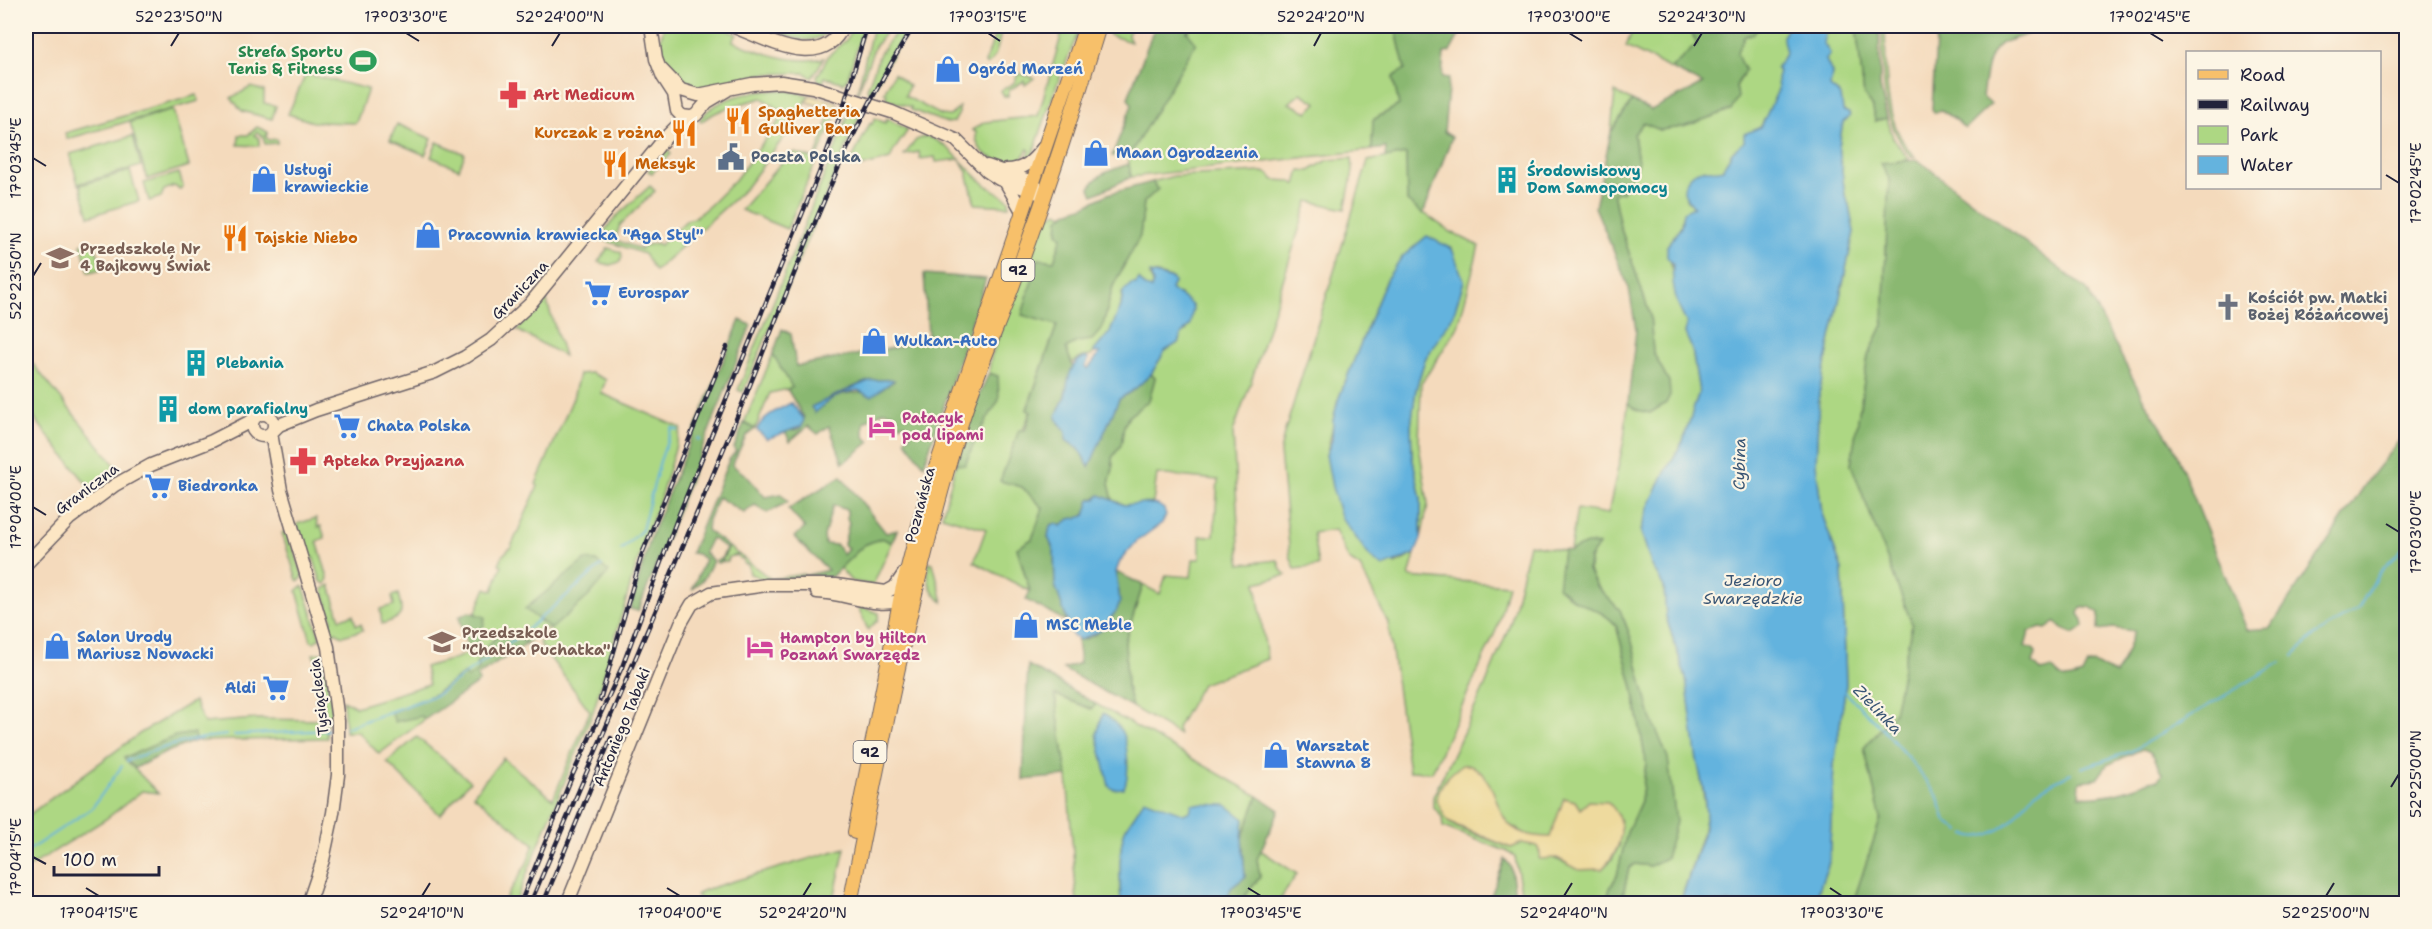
<svg xmlns="http://www.w3.org/2000/svg" width="2432" height="929" font-family="'Shantell Sans',sans-serif">
<style>
.green{fill:#add783;stroke:#687c5f;stroke-width:1.5;fill-rule:evenodd}
.forest{fill:#8ab871;stroke:#566d56;stroke-width:1.5;fill-rule:evenodd}
.sand{fill:#eeda9e;stroke:#887e6c;stroke-width:1.5}
.water{fill:#64b3de;stroke:#436a8c;stroke-width:1.5}
.lines{fill:none;stroke-linecap:round;stroke-linejoin:round}
.stream{stroke:#64b3de;stroke-width:2}
.secondary-casing{stroke:#6c6268;stroke-width:15}
.primary-casing{stroke:#6c6268;stroke-width:16}
.secondary{stroke:#fce6c4;stroke-width:12}
.primary{stroke:#f7c06b;stroke-width:14}
.rail-casing{stroke:#22223b;stroke-width:4.5}
.rail{stroke:#fcf5e5;stroke-width:2;stroke-dasharray:7;stroke-linecap:butt}
.ticks{fill:none;stroke:#22223b;stroke-width:2}
.labels{text-anchor:middle;stroke-width:4.5;stroke-linejoin:round;paint-order:stroke}
.shield{fill:#fcf5e5;stroke:#63616e;stroke-width:1.5}
.shield-label{font-size:14px;font-weight:bold;fill:#22223b}
.leisure-label{font-size:15px;font-weight:bold;fill:#27864d;stroke:#fcf5e5;text-anchor:end}
.shop-label{font-size:15px;font-weight:bold;fill:#366cbe;stroke:#fcf5e5;text-anchor:start}
.health-label{font-size:15px;font-weight:bold;fill:#be3a42;stroke:#fcf5e5;text-anchor:start}
.food-label{font-size:15px;font-weight:bold;fill:#c56008;stroke:#fcf5e5;text-anchor:start}
.service-label{font-size:15px;font-weight:bold;fill:#4e5e75;stroke:#fcf5e5;text-anchor:start}
.culture-label{font-size:15px;font-weight:bold;fill:#0d838f;stroke:#fcf5e5;text-anchor:start}
.education-label{font-size:15px;font-weight:bold;fill:#785e54;stroke:#fcf5e5;text-anchor:start}
.street-label{font-size:15px;fill:#22223b;stroke:#fcf5e5}
.worship-label{font-size:15px;font-weight:bold;fill:#5b616d;stroke:#fcf5e5;text-anchor:start}
.hotel-label{font-size:15px;font-weight:bold;fill:#b23c85;stroke:#fcf5e5;text-anchor:start}
.water-label{font-size:16px;font-style:italic;fill:#395574;stroke:#fcf5e5}
.neatline{fill:none;stroke:#22223b;stroke-width:2}
.ticks-label{font-size:15px;text-anchor:middle;fill:#22223b}
</style>
<rect width="100%" height="100%" fill="#fcf5e5"/>
<filter id="ink" filterUnits="userSpaceOnUse"><feTurbulence type="fractalNoise" baseFrequency=".0167" numOctaves="2"/><feDisplacementMap in="SourceGraphic" scale="12" xChannelSelector="R" yChannelSelector="G"/><feConvolveMatrix kernelMatrix="1 2 1 2 8 2 1 2 1" color-interpolation-filters="sRGB"/></filter>
<filter id="wash" filterUnits="userSpaceOnUse"><feTurbulence type="fractalNoise" baseFrequency=".008" numOctaves="4" result="noise"/><feDisplacementMap in="SourceGraphic" scale="24" xChannelSelector="R" yChannelSelector="G"/><feGaussianBlur stdDeviation="1.35" result="paint"/><feColorMatrix in="noise" values="0 0 0 0 0 0 0 0 0 0 0 0 0 0 0 0 0 1.4 0 .05"/><feComposite in="paint" operator="in"/></filter>
<g filter="url(#wash)">
<rect width="100%" height="100%" fill="#f4dabc"/>
<!-- green -->
<path class="green" d="M664,26H718L737,34L733,41C760,53 795,65 824,58L812,78L805,73L762,74L701,89L679,83L664,67L659,46Z
M779,26H832C817,47 798,40 776,32Z
M854,26H864L847,80H845L844,83L825,77L823,82L819,81L817,77L829,55L847,39Z
M873,26H890L874,48L857,94Z
M901,26H909L869,96V90L867,89L880,53Z
M998,26H1002C999,37 999,57 987,65L985,63Z
M1064,26H1081L1056,87L1033,154L1024,164L1030,151L1028,149L1020,161C1001,166 974,155 976,132L972,130L985,122L1038,116Z
M1112,26H1130L1128,36L1131,42L1109,35Z
M1191,26H1395L1405,69L1393,78L1399,105L1373,120L1372,150L1131,177L1128,158L1158,106ZM1301,93L1317,103L1308,112L1289,103Z
M1634,26H1691L1690,30L1697,44L1671,69L1626,47Z
M1760,26H1789L1786,53C1777,63 1780,78 1778,89C1778,93 1762,125 1760,127C1757,130 1751,132 1747,133L1744,142L1732,152L1723,169L1716,172L1704,169L1686,198L1694,207L1682,216L1681,227L1667,246C1675,272 1672,299 1687,323L1685,333L1692,349L1699,392L1683,441L1662,478L1648,508L1641,531L1651,564L1664,587L1666,617L1686,678L1706,813L1702,834L1680,903H1621L1629,868L1635,864L1650,866C1657,841 1667,815 1670,790C1673,762 1658,741 1650,715C1641,684 1637,652 1625,622C1613,591 1571,582 1598,545L1570,551L1577,509L1608,514L1624,440L1628,403L1637,410L1650,413L1666,403L1669,382L1653,352L1650,315L1620,226L1613,193L1638,163L1634,134L1643,122L1660,130L1683,127L1731,110L1736,86L1742,77L1744,67C1733,56 1734,43 1748,34C1753,30 1756,31 1760,26Z
M1827,26H1856L1864,95L1873,107L1875,121L1887,118L1893,138L1909,160L1881,163L1889,179L1883,325L1868,356L1851,464L1912,624L1894,713L1864,748L1881,818L1853,903L1814,904L1829,862L1834,765L1846,684L1842,570L1822,514L1816,464L1819,393L1854,232L1849,205L1845,196L1839,146L1843,122L1850,116L1849,113L1843,111L1841,96L1830,87L1832,73L1826,60L1830,53L1823,43Z
M1882,26H1885C1887,70 1881,122 1915,157H1911C1879,120 1883,71 1882,26Z
M894,73L909,86L905,96L941,115L950,116L959,107V113L954,122L947,123L911,110V107L885,99L887,94L884,93Z
M1018,73L1034,78L1025,85L1024,81L1009,90L1008,96H1004L1000,91L1014,83Z
M306,74L368,89L356,123L313,122L288,114Z
M251,87L264,91V103L276,106L272,119L242,111L231,98Z
M784,90L809,95L796,121L745,189L655,271L644,254L598,238L618,215L650,186L655,191L620,225L615,240L641,249L643,246L656,243L660,245L687,220L694,218L710,205L735,180L785,113L762,98C742,104 718,108 701,122L699,120C718,95 755,91 784,90Z
M1615,92L1632,101L1611,132Z
M197,95L199,101L67,139L65,133Z
M852,106L862,110L743,392L738,390Z
M173,110L189,166L147,179L130,122Z
M832,110L837,112L787,229L741,210L787,156L795,153L815,159Z
M875,118L885,123L887,118L908,130L894,150L890,159L861,167L849,165L870,123L872,124Z
M397,124L432,139L425,155L390,140Z
M694,124L696,126L689,133L684,129L665,148L671,154L652,173L648,171C659,155 674,128 694,124Z
M257,127L268,132L266,136L268,140L277,139V143L265,144L263,136L257,132L254,135L259,138V146L238,145L239,135H248Z
M133,136L141,166L78,184L70,154Z
M926,136C952,144 965,169 985,184C992,190 1001,194 1009,200V206L975,204L967,172L960,159L936,162L935,157L920,159L919,152L904,155L916,140Z
M437,142L465,154L459,169L431,157Z
M1406,154L1407,201L1451,232L1479,246L1458,327L1421,384L1419,445L1428,504L1421,539V499L1412,456L1411,426L1416,389L1425,359L1437,340L1454,257L1452,248L1387,278L1338,400C1333,419 1332,437 1326,455L1395,564L1415,554L1409,577L1508,585L1497,628L1432,772L1409,771L1388,623L1360,567L1349,560L1335,530L1313,533L1318,566L1295,569L1290,556L1280,452L1284,434L1368,161Z
M1352,158L1353,171L1345,209L1308,201L1251,382L1233,432L1240,564L1278,560L1281,570L1286,575L1256,583L1267,659L1202,684L1177,728L1179,735L1132,707L1127,687L1125,641L1143,585L1160,594L1166,575L1191,577L1193,559H1200V536H1214L1218,480L1157,474L1153,503L1127,506L1113,500L1109,484L1113,469L1112,458L1121,445L1124,426L1129,416L1149,400L1155,378L1151,374L1165,351L1178,343L1182,333L1187,330L1193,310L1180,295L1175,294L1171,289L1174,283L1172,278L1154,273L1149,276L1153,283L1151,289L1145,287L1139,279L1136,284H1132L1122,293L1121,306L1110,332L1091,356L1082,357L1072,363L1065,348L1077,342L1092,339L1102,329L1113,286L1140,236L1144,202L1158,189L1152,182L1174,176L1263,172L1269,174L1274,180L1291,181L1296,185L1300,170L1309,171L1328,160Z
M130,171L139,201L89,216L80,185Z
M179,173L183,186L180,189L174,186L164,190L161,197L149,201L144,183Z
M1057,212L1064,215L1059,219L1058,233L1062,237L1054,261L1038,259L1023,315L1057,325L1027,409L1031,411L1001,480L1022,487L1043,508L1032,539L1017,548L1030,591L974,562L986,529L942,516L956,464H965L978,434L998,376L989,373L991,357L1042,221Z
M85,243L96,247L102,269L89,272L81,244Z
M608,248L621,252L622,257L620,262L610,265L598,262Z
M546,299L564,356L517,330Z
M26,349L28,358L119,470L90,488L26,408Z
M773,354L793,388L770,393L755,429L744,423Z
M591,373L606,380L601,393L681,428L660,499L636,566L593,712L515,903H503L527,863L534,844L473,795L503,758L553,799L590,711L539,643L551,629H544L527,643L504,628L480,669L467,678L465,673L433,695L416,702L424,720L379,754L358,732H345L343,700L356,707L429,684L425,667C462,656 477,659 485,617L475,614L486,588L493,591L502,565L499,564L503,555L511,547L538,486L536,484L573,398L579,374Z
M316,518L318,527L321,526L325,538L317,541L328,578L326,584L321,582L313,557L307,562L297,524Z
M285,531L288,532L303,577L299,581L297,580L282,533Z
M882,538L892,543L873,585L851,581L840,568L864,545Z
M1529,544L1563,550L1559,588L1571,598L1609,617L1616,625L1633,687L1646,763L1641,801L1627,832L1617,876L1612,884L1606,903H1523L1515,857L1511,853L1443,827L1442,817L1433,806V797L1485,686L1511,622ZM1496,803L1506,823L1528,836L1620,844L1612,859L1602,869L1570,865L1540,853L1537,846L1522,843L1511,848L1458,828L1448,822L1443,811Z
M729,547L771,579L803,574L807,577L763,581L762,578L750,574L748,564H744L743,559H739L738,555L728,557V561L721,562Z
M929,562L933,563L943,602C929,592 926,578 929,562Z
M330,585L340,619L353,615L356,625L361,624L363,630L343,636L335,632L330,638L326,625L332,620L323,589Z
M302,586L304,588L320,638L314,642L311,641L297,591Z
M398,594C404,615 403,618 382,624L380,609L394,605L392,596Z
M860,607L879,613L878,620L868,630L859,609Z
M321,653L323,654L334,720L326,722L327,738L195,741L194,733L124,758L158,793L142,791L106,819L26,869V817L139,734L194,701L204,723L257,719L325,720L319,661L315,659L313,654Z
M1055,694L1091,709L1096,704L1258,796L1242,838L1244,819L1190,811L1184,814L1144,800C1139,810 1132,818 1126,828C1118,843 1120,885 1121,903H1077L1067,776Z
M417,737L470,781L440,815L387,762Z
M845,848L833,903H703L696,895L704,890Z
M1260,850L1297,874L1278,903H1244L1242,900L1260,877L1257,859Z"/>
<!-- forest -->
<path class="forest" d="M1155,26H1191L1187,32L1196,43L1128,158L1112,156L1132,105L1128,98Z
M1395,26H1464L1450,52L1444,53L1442,77L1449,78L1444,132L1452,137L1423,214L1407,201L1406,154L1385,158L1386,148L1372,150L1373,120L1399,105L1393,77L1405,69Z
M1691,26H1760L1753,34L1745,36C1734,55 1735,53 1745,70L1736,86L1738,97L1731,110L1683,127L1660,130L1643,123L1634,134L1638,163L1622,192L1613,193L1620,226L1650,315L1653,352L1669,382L1670,395L1666,403L1650,413L1637,410L1628,403L1636,330L1629,288L1595,207L1611,132L1632,101L1651,110L1703,84L1671,69L1697,44L1690,29Z
M1856,26H1879L1880,87L1887,118L1875,121L1873,107L1864,95Z
M1942,26H1994L1995,30L2010,26H2043C2030,35 2019,37 2004,42C1986,49 1985,80 1982,97L1991,104L1965,129L1955,119L1941,110L1935,113L1932,109L1936,39Z
M1918,160L2087,290L2145,402L2173,445L2247,630L2270,628L2371,476L2406,432V903H1853L1881,818L1864,748L1894,713L1912,624L1851,464L1868,356L1883,325L1889,179L1881,163ZM2090,607L2099,613L2098,630L2113,628L2134,631L2123,661L2115,675L2094,663L2087,665L2082,675C2065,681 2063,681 2052,668L2041,671L2033,663L2036,652L2032,648L2025,647L2029,632L2041,628L2046,629L2056,622L2062,629L2074,634L2084,627L2083,620L2079,614L2081,608ZM2142,749C2156,751 2155,763 2162,773L2158,780C2148,780 2145,783 2136,787C2119,793 2097,798 2079,796L2080,781L2097,779L2107,765Z
M1129,164L1131,177L1093,195L1090,188C1096,173 1115,169 1129,164Z
M1152,182L1158,189L1144,202L1140,236L1113,286L1102,329L1092,340L1077,342L1066,348L1073,367L1064,398L1056,418L1066,432L1067,441L1079,449L1089,467L1119,399L1135,389L1151,374L1155,378L1149,400L1129,416L1124,426L1121,445L1112,458L1113,468L1109,484L1113,500L1098,496L1095,499L1092,498L1084,517L1070,519L1061,526L1053,524L1050,526L1048,537L1054,551L1055,585L1062,602L1066,621L1026,600L1030,591L1017,548L1032,539L1043,508L1022,487L1000,481L1019,430H1025L1031,412L1027,410L1057,325L1022,315L1038,259L1054,261L1062,237L1058,233L1059,219L1067,212L1085,206L1108,194Z
M924,274L986,279L924,465L905,440L910,435V427L904,423L898,425L894,413L884,411L864,422V436L870,442L843,463L829,426L818,434L808,426L790,441L785,431L800,429L804,417L787,389L792,387L773,354L782,329L791,334L796,366L898,347L928,335ZM890,379L894,381L875,393C848,390 836,395 812,407C830,398 847,389 866,382C873,379 882,381 890,379Z
M740,320L751,325L638,611L630,609L652,533Z
M989,373L998,376L999,400L978,434L965,465L956,464L971,414Z
M744,423L755,429L746,436L732,465L747,476L765,497L781,494L788,502L767,513L755,505L744,513L718,497L708,520L707,530L729,547L721,562L716,563V560L721,559L726,548L711,538L704,552L713,561L704,578L692,590L705,559L697,554L691,553L729,460L736,451L734,448Z
M841,476L886,533L897,530L892,543L882,538L864,545L831,577L809,576L787,580L828,570L794,537L805,528L788,509ZM833,505L847,510V518L849,523L844,544L848,549L843,555L837,545L825,544L824,536Z
M1587,544L1599,545L1589,559L1588,570L1596,586L1620,610L1631,638L1651,717L1668,758L1676,822L1666,858L1650,866L1635,864L1629,868L1621,903H1606L1610,888L1617,876L1627,832L1641,801L1646,763L1633,687L1616,625C1604,611 1589,608 1574,600C1568,596 1566,590 1558,588L1563,550L1570,551Z
M585,560L596,561L609,572L589,596L551,629L525,609Z
M1116,572L1143,585L1125,641L1127,687L1132,707L1063,669L1080,663L1077,640C1097,640 1120,615 1119,595C1119,588 1116,580 1116,572Z
M469,612L485,617L481,638L469,654L459,617Z
M504,628L527,643L477,676L479,682L424,720L422,716L395,722L391,712L433,695L465,673L467,678L480,669L476,664L486,648Z
M1028,665L1096,704L1092,709L1055,695L1067,776L1023,780Z
M194,733L195,741L167,752L135,768L124,758L175,736Z
M1258,796L1279,810L1257,859L1260,877L1242,900L1244,903L1225,904L1231,888L1245,877L1242,838Z
M1505,859L1511,867L1516,903H1492L1489,901Z"/>
<!-- sand -->
<path class="sand" d="M809,95L838,102L835,111L807,102Z
M1462,765H1471C1511,789 1483,837 1550,837L1564,798L1575,801L1580,809L1589,801L1608,802C1630,823 1622,849 1602,869L1579,870L1557,858L1539,859L1540,853L1537,846L1522,843L1511,848L1448,822L1436,800C1440,783 1448,775 1462,765Z"/>
<!-- water -->
<path class="water" d="M1789,26H1827L1823,43L1830,53L1826,60L1832,73L1830,87L1841,96L1843,111L1849,113L1850,117L1843,122L1839,146L1845,196L1849,205L1854,232L1819,393L1816,464L1822,514L1842,570L1846,684L1834,765L1829,862L1814,903H1680L1703,834L1706,813L1704,793L1696,755L1686,678L1666,617L1664,587L1651,564L1641,531L1648,508L1662,478L1683,441L1699,392L1692,349L1685,333L1687,323C1676,306 1671,283 1673,264L1667,257V246L1681,227L1683,212L1694,207C1690,202 1684,197 1684,190C1684,181 1694,170 1703,170C1711,169 1715,172 1723,169L1732,152L1744,142V134L1761,127L1778,90L1777,79L1779,72L1776,68L1786,53C1784,41 1779,37 1789,26Z
M1427,236L1452,249L1464,281L1453,316L1425,359L1416,389L1411,426L1412,456L1421,499V539L1415,554L1383,567L1370,557L1341,517L1332,487L1326,455L1332,440L1333,420L1338,400L1387,278L1402,257Z
M1150,273L1173,279L1174,283L1171,289C1177,296 1187,298 1193,307L1190,325L1181,335L1178,343L1165,351L1151,374L1135,389L1119,399L1089,467L1079,449L1066,440V432L1056,418C1057,410 1063,404 1065,396C1068,382 1069,361 1086,357L1089,359L1085,367L1088,369L1100,353H1094V351L1110,332L1121,306L1123,292L1131,284H1136L1139,279L1145,287L1151,289L1153,283Z
M890,379L894,380L872,396L867,395L858,390C835,394 831,398 815,413L811,407C830,398 847,390 866,382C873,379 882,381 890,379Z
M791,403L804,419L802,426L767,439L757,430C762,416 778,410 791,403Z
M1100,495L1124,505L1143,503L1158,505L1164,509L1166,515L1162,523L1137,541L1120,561L1116,572L1120,601L1117,610L1100,631L1080,640L1072,635L1055,585L1054,551L1048,537L1050,526L1056,523L1061,526L1070,519L1085,516L1090,499H1096Z
M1103,713C1108,717 1113,721 1118,726C1129,739 1130,773 1124,788L1113,789L1109,786L1097,734Z
M1144,799L1184,814L1190,811L1192,804L1226,805L1244,819L1242,838L1245,877L1231,888L1225,903H1121C1120,885 1118,843 1126,828C1132,818 1139,810 1144,799Z"/>
<g class="lines">
<!-- stream -->
<path class="stream" d="M698,439L700,440
M621,550L642,530L660,461L672,428L678,430
M2293,656L2315,635L2358,609L2379,573L2406,545
M1845,692L1880,726L1909,759L1937,795L1946,821L1960,831
M345,728L436,695L523,633L602,565
M234,735L329,730
M127,761C160,747 191,738 227,735
M2081,768L2132,751L2281,662
M1966,834C1981,842 2001,830 2013,819C2021,812 2025,800 2034,794C2045,785 2059,779 2071,773
M26,852L92,808L122,766"/>
</g>
</g>
<g filter="url(#ink)">
<g class="lines">
<defs>
<path id="secondary" d="M651,26L656,59L663,77L674,94L677,111L682,116L690,117
M732,26C765,38 822,73 843,26
M659,67L681,90L698,95L752,84L781,82L813,87L892,112L956,140L987,171L999,179L1044,195
M987,166L1032,182L1039,190
M1006,170C1024,170 1032,162 1043,148
M1005,181L1022,211
M252 425a11 11 0 1 1 22 0a11 11 0 1 1-22 0Z
M273,431L279,425L316,410L435,372L465,357L491,340L530,304L665,138L681,122L696,115L707,102L727,90
M271,433L281,490L328,647L338,721V775L333,813L323,860L308,904
M26,564L69,519L115,485L151,465L212,441L253,420
M817,592C849,593 876,611 908,598
M567,904L681,623L692,604L711,593L766,585H836L886,592L895,587L905,572"/>
<path id="primary" d="M855,832L902,591L927,494L1086,26
M850,904C882,742 913,578 962,420C976,375 995,332 1012,287C1044,201 1073,113 1099,26"/>
</defs>
<!-- secondary casing -->
<use href="#secondary" class="secondary-casing"/>
<!-- primary casing -->
<use href="#primary" class="primary-casing"/>
<!-- secondary -->
<use href="#secondary" class="secondary"/>
<!-- primary -->
<use href="#primary" class="primary"/>
<defs>
<path id="rail" d="M600,700L642,554L727,347
M520,904L573,774L622,667L677,519L819,173L844,105L867,26
M530,904C602,737 674,570 743,402C795,276 840,140 914,26
M543,904L611,738"/>
</defs>
<!-- rail casing -->
<use href="#rail" class="rail-casing"/>
<!-- rail -->
<use href="#rail" class="rail"/>
</g>
</g>
<!-- ticks -->
<path class="ticks" d="M406,33L419,41M988,33L1000,41M1569,33L1582,41M2150,33L2163,41M171,46L179,33M552,46L560,33M1314,46L1321,33M1694,46L1702,33M33,158L46,166M2386,175L2399,183M33,276L41,263M33,507L46,515M2386,524L2399,532M2391,787L2399,774M33,857L46,864M86,888L99,896M667,888L680,896M1248,888L1261,896M1830,888L1842,896M422,896L430,883M803,896L811,883M1564,896L1572,883M2326,896L2334,883"/>
<!-- icons -->
<defs>
<symbol id="stadium-bare" viewBox="-9 -9 18 18"><path d="M0-5a6.5 5 0 1 0 0 10a6.5 5 0 1 0 0-10ZM-3.5-1.8h7v3.6h-7Z" fill="#2e9e5b" stroke="#fcf5e5" stroke-width="2.5" paint-order="stroke"/></symbol>
<symbol id="shop-bare" viewBox="-9 -9 18 18"><path d="M-5-2.5h2.3a2.7 3.5 0 0 1 5.4 0H5L5.5 6h-11ZM-1.5-2.5h3a1.5 2.3 0 0 0-3 0Z" fill="#3f7fe0" stroke="#fcf5e5" stroke-width="2.5" paint-order="stroke"/></symbol>
<symbol id="pharmacy-bare" viewBox="-9 -9 18 18"><path d="M-2-6h4v4h4v4h-4v4h-4v-4h-4v-4h4Z" fill="#e0444e" stroke="#fcf5e5" stroke-width="2.5" paint-order="stroke"/></symbol>
<symbol id="restaurant-bare" viewBox="-9 -9 18 18"><path d="M-5-6h1v4h1v-4h1v4h1v-4h1v5L-1.5 .5V6h-2V.5L-5-1ZM5-6V6H3V1.5H1.5Q1.5-4 5-6Z" fill="#e8710a" stroke="#fcf5e5" stroke-width="2.5" paint-order="stroke"/></symbol>
<symbol id="civic-bare" viewBox="-9 -9 18 18"><path d="M-.6-6.5H3V-4.5H.6V-3L4-1V1h2V6H-6V1h2V-1L-.6-3ZM-1.2 2.5V6h2.4V2.5Z" fill="#5c6f8a" stroke="#fcf5e5" stroke-width="2.5" paint-order="stroke"/></symbol>
<symbol id="building-bare" viewBox="-9 -9 18 18"><path d="M-4-6H4V6H1V3H-1V6H-4ZM-2.5-4.3h1.7v1.8h-1.7ZM.8-4.3h1.7v1.8H.8ZM-2.5-1h1.7V.8h-1.7ZM.8-1h1.7V.8H.8Z" fill="#0f9aa8" stroke="#fcf5e5" stroke-width="2.5" paint-order="stroke"/></symbol>
<symbol id="school-bare" viewBox="-9 -9 18 18"><path d="M0-5L7-2L0 1L-7-2ZM-4 1L0 2.5L4 1V4Q0 6-4 4Z" fill="#8d6e63" stroke="#fcf5e5" stroke-width="2.5" paint-order="stroke"/></symbol>
<symbol id="supermarket-bare" viewBox="-9 -9 18 18"><path d="M-6-5.5h2.5l.6 2H6L4.5 2H-2.5L-4.4-4H-6ZM-1.5 3.2a1.3 1.3 0 1 0 .1 0ZM3 3.2a1.3 1.3 0 1 0 .1 0Z" fill="#3f7fe0" stroke="#fcf5e5" stroke-width="2.5" paint-order="stroke"/></symbol>
<symbol id="church-bare" viewBox="-9 -9 18 18"><path d="M-1.2-6h2.4v3.5h3.3v2.4h-3.3V6h-2.4V-.1h-3.3v-2.4h3.3Z" fill="#6b7280" stroke="#fcf5e5" stroke-width="2.5" paint-order="stroke"/></symbol>
<symbol id="hotel-bare" viewBox="-9 -9 18 18"><path d="M-6-4.5h1.5V1H6V5H4.5V3h-9V5H-6ZM-4 0a1.8 1.8 0 1 1 3.6 0ZM.5 0V-2.5h3Q6-2.5 6 0Z" fill="#d1479c" stroke="#fcf5e5" stroke-width="2.5" paint-order="stroke"/></symbol>
</defs>
<g fill-rule="evenodd">
<use href="#stadium-bare" x="344" y="42" width="38" height="38"/>
<use href="#shop-bare" x="929" y="50" width="38" height="38"/>
<use href="#pharmacy-bare" x="494" y="76" width="38" height="38"/>
<use href="#restaurant-bare" x="719" y="102" width="38" height="38"/>
<use href="#restaurant-bare" x="665" y="114" width="38" height="38"/>
<use href="#shop-bare" x="1077" y="134" width="38" height="38"/>
<use href="#civic-bare" x="712" y="138" width="38" height="38"/>
<use href="#restaurant-bare" x="596" y="145" width="38" height="38"/>
<use href="#shop-bare" x="245" y="160" width="38" height="38"/>
<use href="#building-bare" x="1488" y="161" width="38" height="38"/>
<use href="#shop-bare" x="409" y="216" width="38" height="38"/>
<use href="#restaurant-bare" x="216" y="219" width="38" height="38"/>
<use href="#school-bare" x="41" y="239" width="38" height="38"/>
<use href="#supermarket-bare" x="579" y="274" width="38" height="38"/>
<use href="#church-bare" x="2209" y="288" width="38" height="38"/>
<use href="#shop-bare" x="855" y="322" width="38" height="38"/>
<use href="#building-bare" x="177" y="344" width="38" height="38"/>
<use href="#building-bare" x="149" y="390" width="38" height="38"/>
<use href="#supermarket-bare" x="328" y="407" width="38" height="38"/>
<use href="#hotel-bare" x="863" y="408" width="38" height="38"/>
<use href="#pharmacy-bare" x="284" y="442" width="38" height="38"/>
<use href="#supermarket-bare" x="139" y="467" width="38" height="38"/>
<use href="#shop-bare" x="1007" y="606" width="38" height="38"/>
<use href="#school-bare" x="423" y="623" width="38" height="38"/>
<use href="#shop-bare" x="38" y="627" width="38" height="38"/>
<use href="#hotel-bare" x="741" y="628" width="38" height="38"/>
<use href="#supermarket-bare" x="257" y="669" width="38" height="38"/>
<use href="#shop-bare" x="1257" y="736" width="38" height="38"/>
</g>
<g class="labels">
<!-- shield labels -->
<g class="shield">
<rect x="1001.5" y="259" width="33" height="22" rx="4.5"/>
<rect x="853.5" y="741" width="33" height="22" rx="4.5"/>
</g>
<g class="shield-label">
<text x="1018" y="275">92</text>
<text x="870" y="757">92</text>
</g>
<!-- leisure labels -->
<g class="leisure-label">
<text x="343" y="57">Strefa Sportu<tspan x="343" dy="17">Tenis &amp; Fitness</tspan></text>
</g>
<!-- shop labels -->
<g class="shop-label">
<text x="968" y="74">Ogród Marzeń</text>
<text x="1116" y="158">Maan Ogrodzenia</text>
<text x="284" y="175">Usługi<tspan x="284" dy="17">krawieckie</tspan></text>
<text x="448" y="240">Pracownia krawiecka "Aga Styl"</text>
<text x="618" y="298">Eurospar</text>
<text x="894" y="346">Wulkan-Auto</text>
<text x="367" y="431">Chata Polska</text>
<text x="178" y="491">Biedronka</text>
<text x="1046" y="630">MSC Meble</text>
<text x="77" y="642">Salon Urody<tspan x="77" dy="17">Mariusz Nowacki</tspan></text>
<text x="256" y="693" text-anchor="end">Aldi</text>
<text x="1296" y="751">Warsztat<tspan x="1296" dy="17">Stawna 8</tspan></text>
</g>
<!-- health labels -->
<g class="health-label">
<text x="533" y="100">Art Medicum</text>
<text x="323" y="466">Apteka Przyjazna</text>
</g>
<!-- food labels -->
<g class="food-label">
<text x="758" y="117">Spaghetteria<tspan x="758" dy="17">Gulliver Bar</tspan></text>
<text x="664" y="138" text-anchor="end">Kurczak z rożna</text>
<text x="635" y="169">Meksyk</text>
<text x="255" y="243">Tajskie Niebo</text>
</g>
<!-- service labels -->
<g class="service-label">
<text x="751" y="162">Poczta Polska</text>
</g>
<!-- culture labels -->
<g class="culture-label">
<text x="1527" y="176">Środowiskowy<tspan x="1527" dy="17">Dom Samopomocy</tspan></text>
<text x="216" y="368">Plebania</text>
<text x="188" y="414">dom parafialny</text>
</g>
<!-- education labels -->
<g class="education-label">
<text x="80" y="254">Przedszkole Nr<tspan x="80" dy="17">4 Bajkowy Świat</tspan></text>
<text x="462" y="638">Przedszkole<tspan x="462" dy="17">"Chatka Puchatka"</tspan></text>
</g>
<!-- street labels -->
<g class="street-label">
<text transform="translate(520 290) rotate(-47)" y="5">Graniczna</text>
<text transform="translate(87 489) rotate(-37)" y="5">Graniczna</text>
<text transform="translate(920 505) rotate(-75)" y="5">Poznańska</text>
<text transform="translate(319 697) rotate(-97)" y="5">Tysiąclecia</text>
<text transform="translate(622 727) rotate(-68)" y="5">Antoniego Tabaki</text>
</g>
<!-- worship labels -->
<g class="worship-label">
<text x="2248" y="303">Kościół pw. Matki<tspan x="2248" dy="17">Bożej Różańcowej</tspan></text>
</g>
<!-- hotel labels -->
<g class="hotel-label">
<text x="902" y="423">Pałacyk<tspan x="902" dy="17">pod lipami</tspan></text>
<text x="780" y="643">Hampton by Hilton<tspan x="780" dy="17">Poznań Swarzędz</tspan></text>
</g>
<!-- water labels -->
<g class="water-label">
<text transform="translate(1739 464) rotate(-89)" y="6">Cybina</text>
<text x="1753" y="586">Jezioro<tspan x="1753" dy="18">Swarzędzkie</tspan></text>
<text transform="translate(1878 709) rotate(46)" y="6">Zielinka</text>
</g>
</g>
<!-- margin -->
<rect width="2432" height="929" fill="none" stroke="#fcf5e5" stroke-width="66"/>
<!-- legend -->
<rect x="2186" y="51" width="195" height="138" fill="#fcf5e5" stroke="#a5a1a1" stroke-width="1.5"/>
<rect x="2198" y="70" width="30" height="9" fill="#f7c06b" stroke="#a5a1a1" stroke-width="1.5"/>
<text x="2240" y="81" font-size="18" fill="#22223b">Road</text>
<rect x="2198" y="100" width="30" height="9" fill="#22223b" stroke="#a5a1a1" stroke-width="1.5"/>
<text x="2240" y="111" font-size="18" fill="#22223b">Railway</text>
<rect x="2198" y="126" width="30" height="18" fill="#add783" stroke="#a5a1a1" stroke-width="1.5"/>
<text x="2240" y="141" font-size="18" fill="#22223b">Park</text>
<rect x="2198" y="156" width="30" height="18" fill="#64b3de" stroke="#a5a1a1" stroke-width="1.5"/>
<text x="2240" y="171" font-size="18" fill="#22223b">Water</text>
<!-- scale -->
<path d="M54 866v9h105v-9" fill="none" stroke="#22223b" stroke-width="3"/>
<text x="63" y="866" font-size="18" fill="#22223b" stroke="#fcf5e5" stroke-width="4.5" paint-order="stroke">100 m</text>
<rect x="33" y="33" width="2366" height="863" class="neatline"/>
<g class="ticks-label">
<text x="179" y="22">52°23'50"N</text>
<text x="406" y="22">17°03'30"E</text>
<text x="560" y="22">52°24'00"N</text>
<text x="988" y="22">17°03'15"E</text>
<text x="1321" y="22">52°24'20"N</text>
<text x="1569" y="22">17°03'00"E</text>
<text x="1702" y="22">52°24'30"N</text>
<text x="2150" y="22">17°02'45"E</text>
<text transform="translate(16 158) rotate(-90)" y="5">17°03'45"E</text>
<text transform="translate(2416 183) rotate(-90)" y="5">17°02'45"E</text>
<text transform="translate(16 276) rotate(-90)" y="5">52°23'50"N</text>
<text transform="translate(16 507) rotate(-90)" y="5">17°04'00"E</text>
<text transform="translate(2416 532) rotate(-90)" y="5">17°03'00"E</text>
<text transform="translate(2416 774) rotate(-90)" y="5">52°25'00"N</text>
<text transform="translate(16 857) rotate(-90)" y="5">17°04'15"E</text>
<text x="99" y="918">17°04'15"E</text>
<text x="422" y="918">52°24'10"N</text>
<text x="680" y="918">17°04'00"E</text>
<text x="803" y="918">52°24'20"N</text>
<text x="1261" y="918">17°03'45"E</text>
<text x="1564" y="918">52°24'40"N</text>
<text x="1842" y="918">17°03'30"E</text>
<text x="2326" y="918">52°25'00"N</text>
</g>
</svg>
